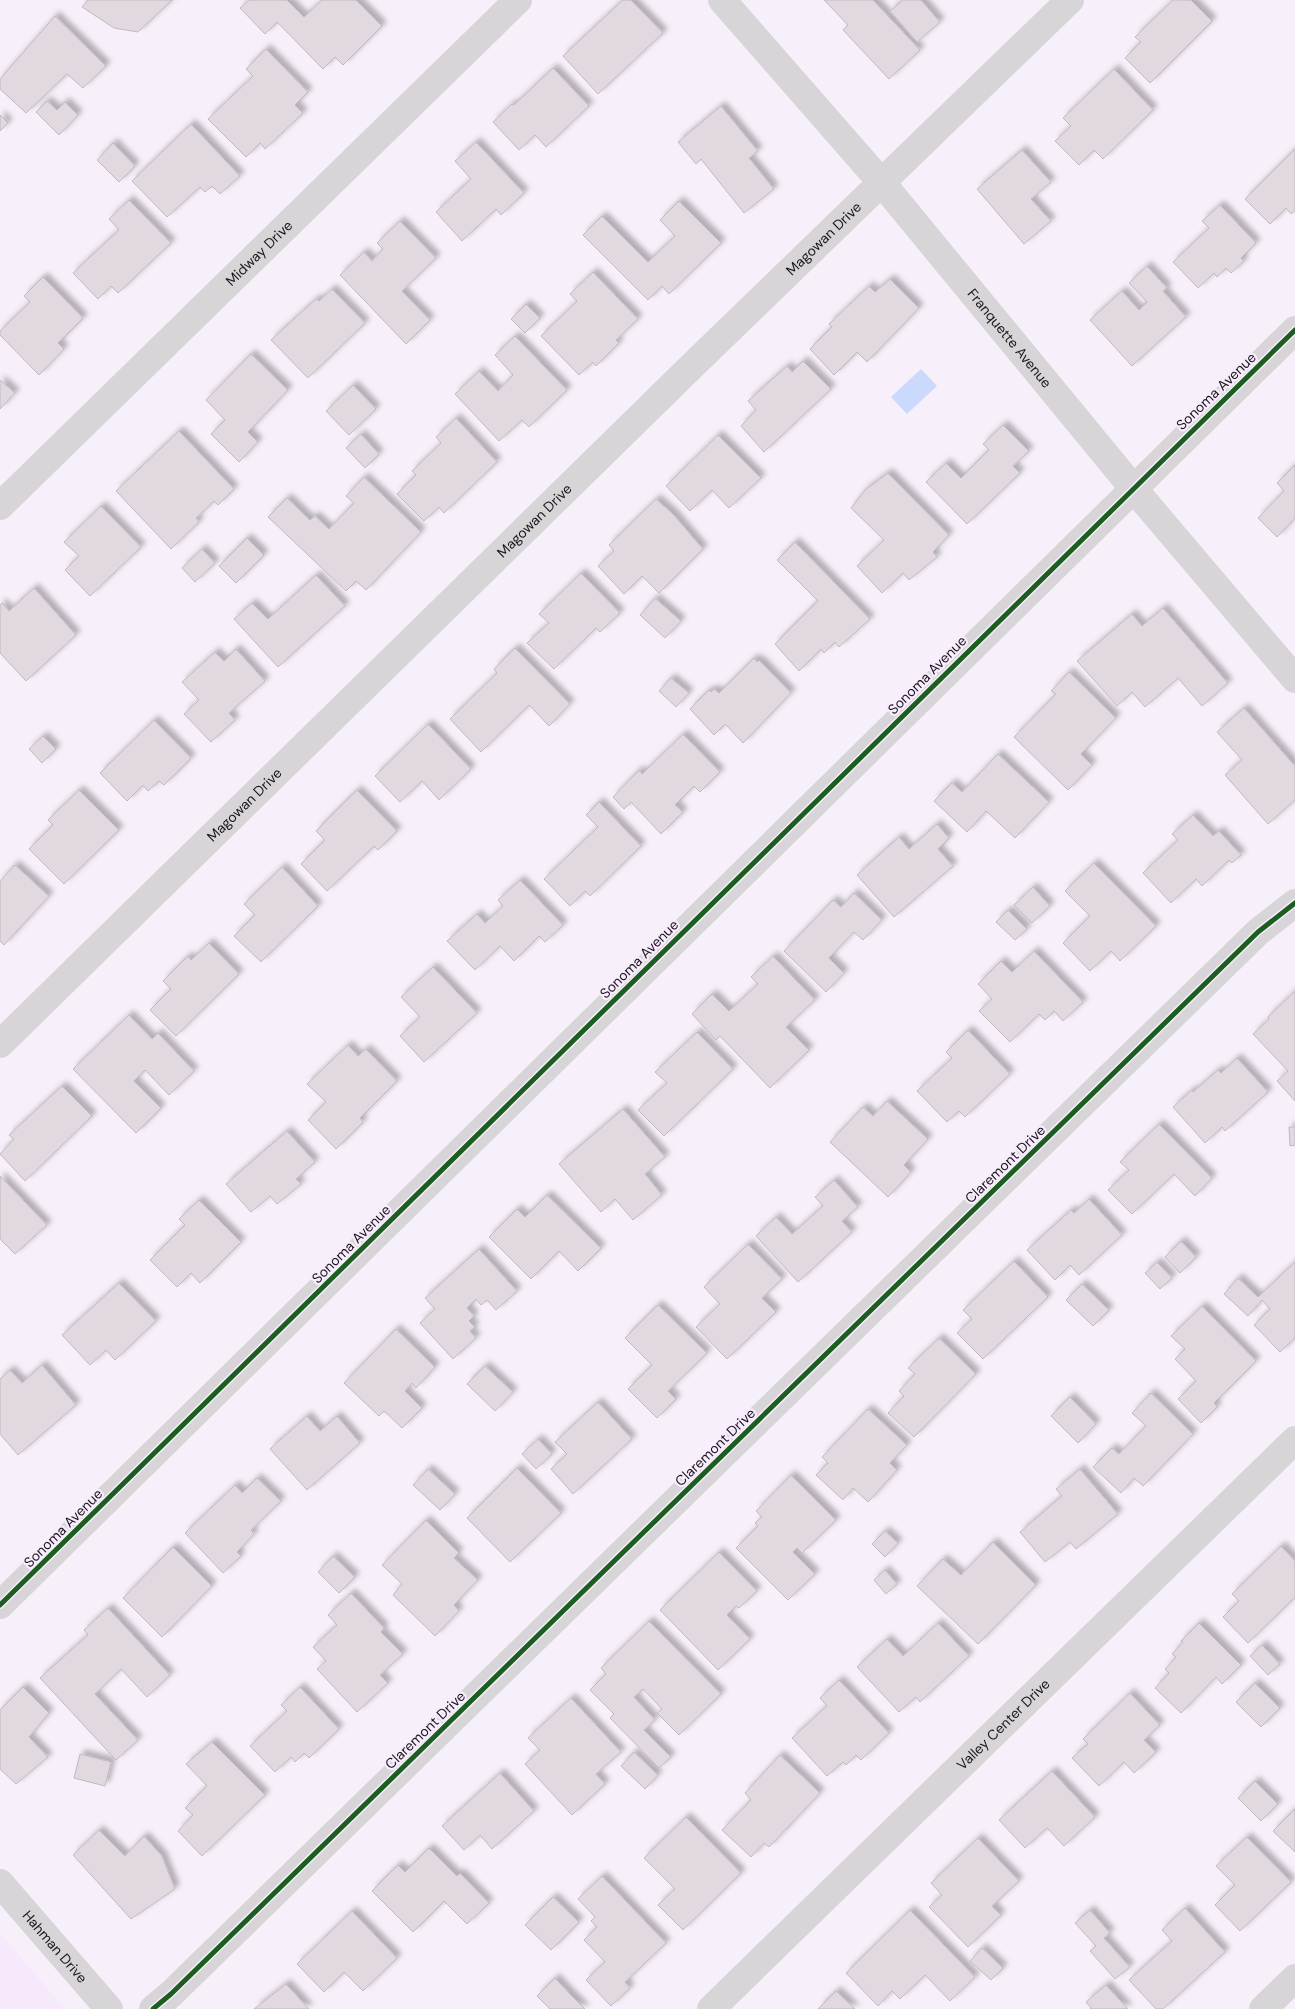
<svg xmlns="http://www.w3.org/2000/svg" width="1295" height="2009" font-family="'DM Sans',sans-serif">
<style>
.built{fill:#f6e9fc}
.water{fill:#cbdafc}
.building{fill:#e1d8e0;stroke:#c1b9c0;filter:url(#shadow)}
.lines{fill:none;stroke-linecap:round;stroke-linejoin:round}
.street{stroke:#d7d5d7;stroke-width:28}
.secondary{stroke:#d7d5d7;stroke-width:28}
.cycleway-casing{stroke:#f8edfd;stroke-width:8}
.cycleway{stroke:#1b5e20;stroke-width:5}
.labels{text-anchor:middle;stroke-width:4.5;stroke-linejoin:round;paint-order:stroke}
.street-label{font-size:14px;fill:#1b141d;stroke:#f8edfd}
</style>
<defs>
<filter id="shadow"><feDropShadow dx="4.5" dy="-4.5" stdDeviation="2.5" flood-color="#0004"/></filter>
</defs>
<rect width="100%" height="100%" fill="#f7f0fa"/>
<!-- built -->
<path class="built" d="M0,1933L65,2009H0Z"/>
<!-- water -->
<path class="water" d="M921,369L937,386L907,414L891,397Z"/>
<!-- building -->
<path class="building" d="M88,0H172L138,32L114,28L82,7Z
M249,0H287L304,17L322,0H356L382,26L343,65L335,57L323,69L277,22L265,34L240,8Z
M623,0H631L663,33L598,94L563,56Z
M824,0H873L920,50L889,79L843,30L848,25Z
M903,0H921L940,22L917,42L890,11Z
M1173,0H1191L1212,21L1150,83L1125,58L1141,42L1135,37Z
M55,16L106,66L83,88L67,74L26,113L0,89V79Z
M266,49L308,92L295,105L303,113L265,149L260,143L246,157L208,119L253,76L246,69Z
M553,68L589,106L546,147L535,135L519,150L493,122L512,104L514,105Z
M1114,69L1153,110L1103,159L1094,150L1079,165L1055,141L1071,126L1063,118Z
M47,101L57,110L65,102L78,115L59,135L36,112Z
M721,106L758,151L749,158L774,189L744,213L701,159L696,164L678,142Z
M0,115L8,123L0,131Z
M191,124L240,176L220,194L212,186L205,192L200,187L167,217L132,181Z
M476,142L524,193L501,215L496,209L462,241L436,212L471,179L455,161Z
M113,143L135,166L119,182L97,160Z
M1295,149V211L1291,214L1286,208L1270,224L1245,199Z
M1022,150L1051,182L1031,199L1051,221L1024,244L977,189Z
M129,200L171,243L118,293L111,286L98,299L73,273L119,230L109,219Z
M679,201L721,243L669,294L662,286L648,300L583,235L602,216L648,262L675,236L660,220Z
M1220,205L1256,243L1241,258L1244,261L1231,273L1226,268L1217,277L1214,273L1198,288L1173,262L1209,228L1202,221Z
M400,221L436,258L402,291L430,320L406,344L340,275L364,252L372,261L383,249L377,243Z
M1147,266L1167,288L1163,291L1186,317L1132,366L1090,320L1122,291L1139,310L1147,302L1129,283Z
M593,272L638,319L616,340L619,343L596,366L593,362L579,375L541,336L577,301L570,294Z
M43,277L83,318L58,343L64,349L39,375L0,335V331L30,302L24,296Z
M890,279L919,308L867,362L857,352L834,375L810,349L832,327L829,324L869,286L875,292Z
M332,289L365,323L308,378L271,340L316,299L319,301Z
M526,304L540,318L525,333L511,319Z
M515,336L567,390L529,427L522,420L499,441L455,394L479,371L498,391L513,375L495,355Z
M251,354L288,390L248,432L258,442L239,462L211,434L225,420L206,400Z
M803,361L831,389L764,452L741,426L756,410L748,401L787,366L792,372Z
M0,380L15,393L0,409Z
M353,385L376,409L349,435L326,411Z
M456,418L497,462L444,513L439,507L424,521L397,494L416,475L412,471L441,443L436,437Z
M1003,425L1029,451L1013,466L1020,473L967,524L926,482L946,463L961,478L989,450L983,444Z
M179,431L234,489L218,505L214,501L196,518L199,522L171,549L116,491Z
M361,434L379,454L365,468L346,448Z
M718,435L761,478L729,508L712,490L690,511L666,486Z
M1295,465V518L1277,537L1258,518L1284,491L1277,483Z
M888,473L949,535L933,552L937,557L909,580L903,573L882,593L857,566L884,540L851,508L865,490Z
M364,477L421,532L366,590L356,581L346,591L268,517L287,498L310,520L315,516L329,529L354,503L346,496Z
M656,499L673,514L703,549L659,593L642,576L624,594L598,566L614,551L609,545Z
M101,506L141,547L90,596L65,570L79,556L64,542Z
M247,538L264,555L236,583L219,566Z
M795,542L870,619L839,647L835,642L824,653L821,649L799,671L775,644L818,601L777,560Z
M202,549L215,563L195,582L182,568Z
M581,573L620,613L600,632L596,628L554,669L527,643L549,623L539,614Z
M316,575L345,606L278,667L234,619L252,603L268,619Z
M34,588L76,635L26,681L0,653V605L2,603L9,611Z
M655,598L681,621L665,638L640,615Z
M1163,608L1228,683L1202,706L1178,678L1145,707L1132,692L1117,706L1077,661L1132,614L1142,626Z
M515,648L570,704L549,726L529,705L481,752L450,719L497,673L494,669Z
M236,649L265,681L229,713L235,720L211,742L184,714L199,700L182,682L215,652L224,661Z
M754,658L757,662L759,660L791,693L743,743L725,724L714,735L690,709L709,690L711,692L714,689L719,693Z
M1069,672L1116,718L1081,754L1092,765L1068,790L1014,737L1056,694L1051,691Z
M671,678L689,693L676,707L659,691Z
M1244,708L1295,766V800L1268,824L1225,775L1242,760L1217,732Z
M154,720L191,758L164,785L159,781L148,791L143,785L127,801L100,773Z
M428,724L471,769L439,800L422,781L400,802L375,776Z
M683,734L720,772L700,792L694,786L675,805L683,812L661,834L631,802L624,809L613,797L639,770L642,774Z
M43,736L56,749L42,763L29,749Z
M998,754L1049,802L1015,838L986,811L967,832L934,801L952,783L962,792Z
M79,790L119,830L64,884L29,849L53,825L48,820Z
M357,790L397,831L378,850L374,846L327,891L301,864L325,840L316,831Z
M599,802L641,846L590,896L585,891L570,906L544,879L598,827L586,815Z
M1193,815L1213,836L1219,831L1241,855L1232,863L1229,860L1202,886L1196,879L1171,903L1143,873L1178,840L1172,834Z
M937,824L949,838L938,849L953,866L894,917L857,875L899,837L909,849Z
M1094,863L1156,926L1120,961L1111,951L1090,971L1063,943L1090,916L1065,891Z
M15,865L49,896L4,945L0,941V881Z
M282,867L318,906L261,962L234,936L255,915L244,904Z
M520,880L563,925L545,942L539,936L514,961L500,946L475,970L447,941L477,914L485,923L503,906L498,900Z
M1033,887L1050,906L1032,923L1014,905Z
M854,893L882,920L863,940L854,932L829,958L844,973L826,992L784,951L833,900L841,907Z
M1008,910L1027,929L1015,940L996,922Z
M209,943L239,974L176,1036L150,1010L171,989L163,981L188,956L191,960Z
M1034,951L1083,1002L1063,1021L1054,1011L1045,1020L1039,1014L1010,1042L979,1011L992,999L978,984L1001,961L1012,972Z
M773,956L815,1000L786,1027L809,1050L770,1088L720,1036L716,1040L692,1014L712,994L729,1011L758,984L751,977Z
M433,967L477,1013L424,1062L400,1036L420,1017L401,997Z
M1295,991V1101L1277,1081L1288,1071L1253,1034L1269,1019L1268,1017Z
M129,1015L152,1039L158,1033L194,1071L169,1095L145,1070L134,1081L161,1108L136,1133L73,1069Z
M968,1030L1010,1074L965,1117L959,1111L947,1122L917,1091L952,1058L946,1052Z
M697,1032L733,1069L664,1136L638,1110L667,1083L655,1072Z
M348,1045L358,1056L366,1049L397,1081L360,1118L363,1122L336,1149L308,1120L326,1102L307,1084Z
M1237,1058L1268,1092L1225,1131L1222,1127L1205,1143L1173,1107L1192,1090L1193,1092L1218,1070L1221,1073Z
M62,1086L92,1116L25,1181L0,1154L14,1139L9,1135Z
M887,1101L928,1139L904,1165L911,1172L888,1197L830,1142L863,1107L873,1116Z
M623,1109L665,1157L645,1174L662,1195L633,1220L615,1199L601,1212L559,1164Z
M1159,1124L1212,1178L1195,1196L1174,1174L1132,1214L1108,1190L1129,1170L1120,1162Z
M1289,1127H1295V1145L1290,1146Z
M287,1131L315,1162L296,1179L301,1184L277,1204L270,1196L251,1212L226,1184Z
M0,1176L47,1225L15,1254L0,1239Z
M834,1180L858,1207L842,1221L852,1232L798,1282L756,1236L776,1217L792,1234L823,1206L815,1197Z
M547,1195L601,1248L578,1271L559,1251L531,1279L489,1237L517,1209L525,1217Z
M1089,1199L1122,1235L1079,1275L1070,1265L1055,1280L1027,1250L1071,1210L1074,1213Z
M199,1200L241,1242L200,1283L191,1273L177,1287L150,1260L185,1225L179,1219Z
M1181,1241L1196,1257L1180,1273L1165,1257Z
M748,1244L782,1279L762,1298L776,1312L727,1359L696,1327L720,1304L704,1287Z
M479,1249L517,1291L496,1310L487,1300L481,1305L476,1299L467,1308L474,1316L469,1321L475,1327L470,1331L476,1338L453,1359L420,1323L435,1309L425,1298Z
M1014,1261L1048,1297L983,1359L957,1333L972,1319L963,1310Z
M1157,1262L1172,1278L1160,1289L1145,1273Z
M1295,1262V1338L1280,1352L1254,1325L1270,1309L1262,1300L1248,1316L1224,1294L1238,1278L1258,1297Z
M119,1283L156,1321L115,1360L106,1350L90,1365L62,1335Z
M1082,1284L1109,1310L1093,1326L1066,1300Z
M658,1305L707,1353L668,1391L676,1399L657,1418L628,1389L652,1365L625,1338Z
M1202,1306L1256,1361L1214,1403L1217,1407L1201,1423L1178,1399L1196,1381L1175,1359L1185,1349L1171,1336Z
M396,1329L435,1367L416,1388L412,1383L405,1391L422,1408L402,1428L384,1411L379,1416L344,1383Z
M939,1338L976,1374L914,1437L888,1413L904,1396L899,1391L915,1374L908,1368Z
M42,1365L76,1405L18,1455L0,1434V1379L10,1370L22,1383Z
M485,1366L513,1392L495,1411L467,1384Z
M1151,1393L1193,1434L1143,1486L1134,1478L1121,1493L1093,1467L1112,1448L1119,1454L1146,1426L1132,1413Z
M1070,1397L1096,1424L1078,1443L1051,1416Z
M598,1402L632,1439L573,1494L551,1469L567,1454L555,1442Z
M868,1409L907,1445L890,1463L897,1470L868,1502L853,1488L843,1500L816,1475L828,1463L822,1457Z
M307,1416L320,1431L337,1416L360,1443L307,1490L270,1449Z
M538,1439L552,1454L536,1469L522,1454Z
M517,1468L561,1513L510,1562L467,1518Z
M428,1469L455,1494L440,1510L413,1485Z
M1080,1469L1118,1514L1076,1549L1070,1542L1045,1562L1020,1532L1062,1496L1056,1489Z
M791,1475L836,1520L802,1553L797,1548L793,1552L815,1574L788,1600L736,1548L758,1526L755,1523L762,1517L756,1511Z
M257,1478L281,1501L251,1530L254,1534L237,1552L241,1556L223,1573L185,1533L235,1485L242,1493Z
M426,1520L459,1553L454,1558L478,1580L454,1605L459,1611L435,1636L393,1595L402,1584L382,1565Z
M885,1531L898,1543L885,1557L872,1544Z
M993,1542L1036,1585L978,1644L917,1586L943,1559L961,1575Z
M1281,1546L1295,1561V1597L1248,1643L1223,1617L1239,1601L1232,1594Z
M173,1547L212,1586L162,1637L123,1598Z
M719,1552L757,1591L739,1608L736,1606L727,1615L750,1639L718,1670L660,1610Z
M333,1556L355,1577L339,1593L318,1572Z
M885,1570L897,1584L886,1594L874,1580Z
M351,1593L384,1628L381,1632L403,1654L380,1675L388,1683L357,1712L317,1669L326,1661L313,1647L337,1625L328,1615Z
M108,1608L170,1675L147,1697L121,1669L95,1694L138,1740L116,1760L40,1678L88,1635L84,1630Z
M649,1621L721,1694L679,1735L657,1713L662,1709L643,1689L634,1697L655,1720L644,1730L671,1757L659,1768L610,1718L614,1714L590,1690L606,1674L601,1668Z
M938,1623L969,1656L920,1702L916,1697L899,1712L857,1667L887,1639L903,1656Z
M1199,1623L1241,1665L1222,1684L1216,1677L1181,1713L1155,1688L1169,1673L1165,1669L1176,1657L1172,1654L1183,1642L1181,1641Z
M1262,1645L1280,1664L1268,1675L1250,1656Z
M839,1680L889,1733L861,1760L856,1755L846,1765L843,1762L827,1776L792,1738L827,1706L820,1698Z
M1255,1683L1280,1708L1261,1727L1236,1702Z
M23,1687L49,1713L29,1737L48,1757L16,1784L0,1769V1710Z
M300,1687L339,1729L309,1758L304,1753L295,1762L291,1757L275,1772L250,1746L287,1711L281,1705Z
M1130,1693L1160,1725L1144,1740L1156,1752L1134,1773L1124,1762L1099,1786L1072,1758L1088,1744L1083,1739Z
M571,1698L621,1752L596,1774L605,1784L572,1815L525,1764L540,1750L528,1738Z
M212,1742L265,1795L202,1856L178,1831L193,1815L185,1808L207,1786L186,1764Z
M634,1752L658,1775L645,1789L621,1766Z
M80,1754L111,1762L105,1786L74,1778Z
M780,1755L820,1793L769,1847L764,1843L751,1857L722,1830L751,1800L745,1793Z
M1052,1771L1095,1817L1064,1846L1047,1828L1025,1848L999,1820Z
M500,1773L534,1811L492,1849L480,1835L464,1850L442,1826Z
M1255,1781L1278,1804L1261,1821L1238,1798Z
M1295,1809V1852L1273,1831Z
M686,1817L741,1873L683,1930L658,1905L675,1889L644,1858Z
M99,1830L125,1856L144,1836L162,1856L175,1889L131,1919L73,1855Z
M1247,1837L1291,1882L1240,1931L1215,1905L1235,1885L1216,1866Z
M978,1838L1019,1881L992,1906L1001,1915L968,1947L929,1907L942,1895L931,1883Z
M429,1848L457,1876L460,1873L489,1903L467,1924L444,1901L413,1932L372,1891L398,1865L405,1872Z
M602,1876L666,1943L625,1982L630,1988L611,2006L586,1980L605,1962L584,1940L597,1927L591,1921L595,1917L578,1899Z
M553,1897L579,1922L551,1950L525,1925Z
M1185,1908L1225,1952L1163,2009H1156L1129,1980L1172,1941L1162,1930Z
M910,1910L975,1977L950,2001L925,1975L900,1999L892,1991L878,2006L846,1973Z
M1090,1910L1110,1933L1104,1938L1130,1967L1115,1979L1090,1951L1096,1946L1075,1923Z
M352,1911L397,1958L363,1991L344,1972L324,1992L297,1964Z
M982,1948L1003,1968L991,1980L970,1961Z
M555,1978L569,1993L585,2009H550L537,1996Z
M286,1984L309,2009H254Z
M1106,1985L1128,2009H1090L1091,2008L1086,2002Z
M836,1991L855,2009H818Z"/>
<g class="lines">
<!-- street -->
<g class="street">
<path id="s1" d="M722,0L882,183L1133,488L1295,679"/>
<path id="s2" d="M0,506L518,0"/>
<path id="s3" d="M0,1044L695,363L1070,0"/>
<path id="s4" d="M0,1883L109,2009"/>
<path d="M153,2009L171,1994L1258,932L1295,903"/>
<path id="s5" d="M711,2009L1295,1440"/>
<path d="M1263,2009L1295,1978"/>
</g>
<!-- secondary -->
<path class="secondary" d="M0,1605L1295,330"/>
<defs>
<path id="cycleway" d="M0,1605L1295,330
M153,2009L171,1994L1258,932L1295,903"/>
</defs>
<!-- cycleway casing -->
<use href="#cycleway" class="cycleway-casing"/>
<!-- cycleway -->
<use href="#cycleway" class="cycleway"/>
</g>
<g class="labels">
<!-- street labels -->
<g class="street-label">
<text dy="5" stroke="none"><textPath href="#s3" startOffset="1152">Magowan Drive</textPath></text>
<text dy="5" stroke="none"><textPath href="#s2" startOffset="362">Midway Drive</textPath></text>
<text dy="5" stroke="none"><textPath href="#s1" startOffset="444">Franquette Avenue</textPath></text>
<text transform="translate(1216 391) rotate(-44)" y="5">Sonoma Avenue</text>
<text dy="5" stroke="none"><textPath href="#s3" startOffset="748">Magowan Drive</textPath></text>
<text transform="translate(927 675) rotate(-45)" y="5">Sonoma Avenue</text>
<text dy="5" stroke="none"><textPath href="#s3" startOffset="342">Magowan Drive</textPath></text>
<text transform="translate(639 959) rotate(-45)" y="5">Sonoma Avenue</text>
<text transform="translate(1005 1164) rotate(-44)" y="5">Claremont Drive</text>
<text transform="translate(351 1244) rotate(-45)" y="5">Sonoma Avenue</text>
<text transform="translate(715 1447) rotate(-44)" y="5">Claremont Drive</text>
<text transform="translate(63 1528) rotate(-45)" y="5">Sonoma Avenue</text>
<text dy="5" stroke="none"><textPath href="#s5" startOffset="408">Valley Center Drive</textPath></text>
<text transform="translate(425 1730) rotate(-44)" y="5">Claremont Drive</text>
<text dy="5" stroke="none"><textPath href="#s4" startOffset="84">Hahman Drive</textPath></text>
</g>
</g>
</svg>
